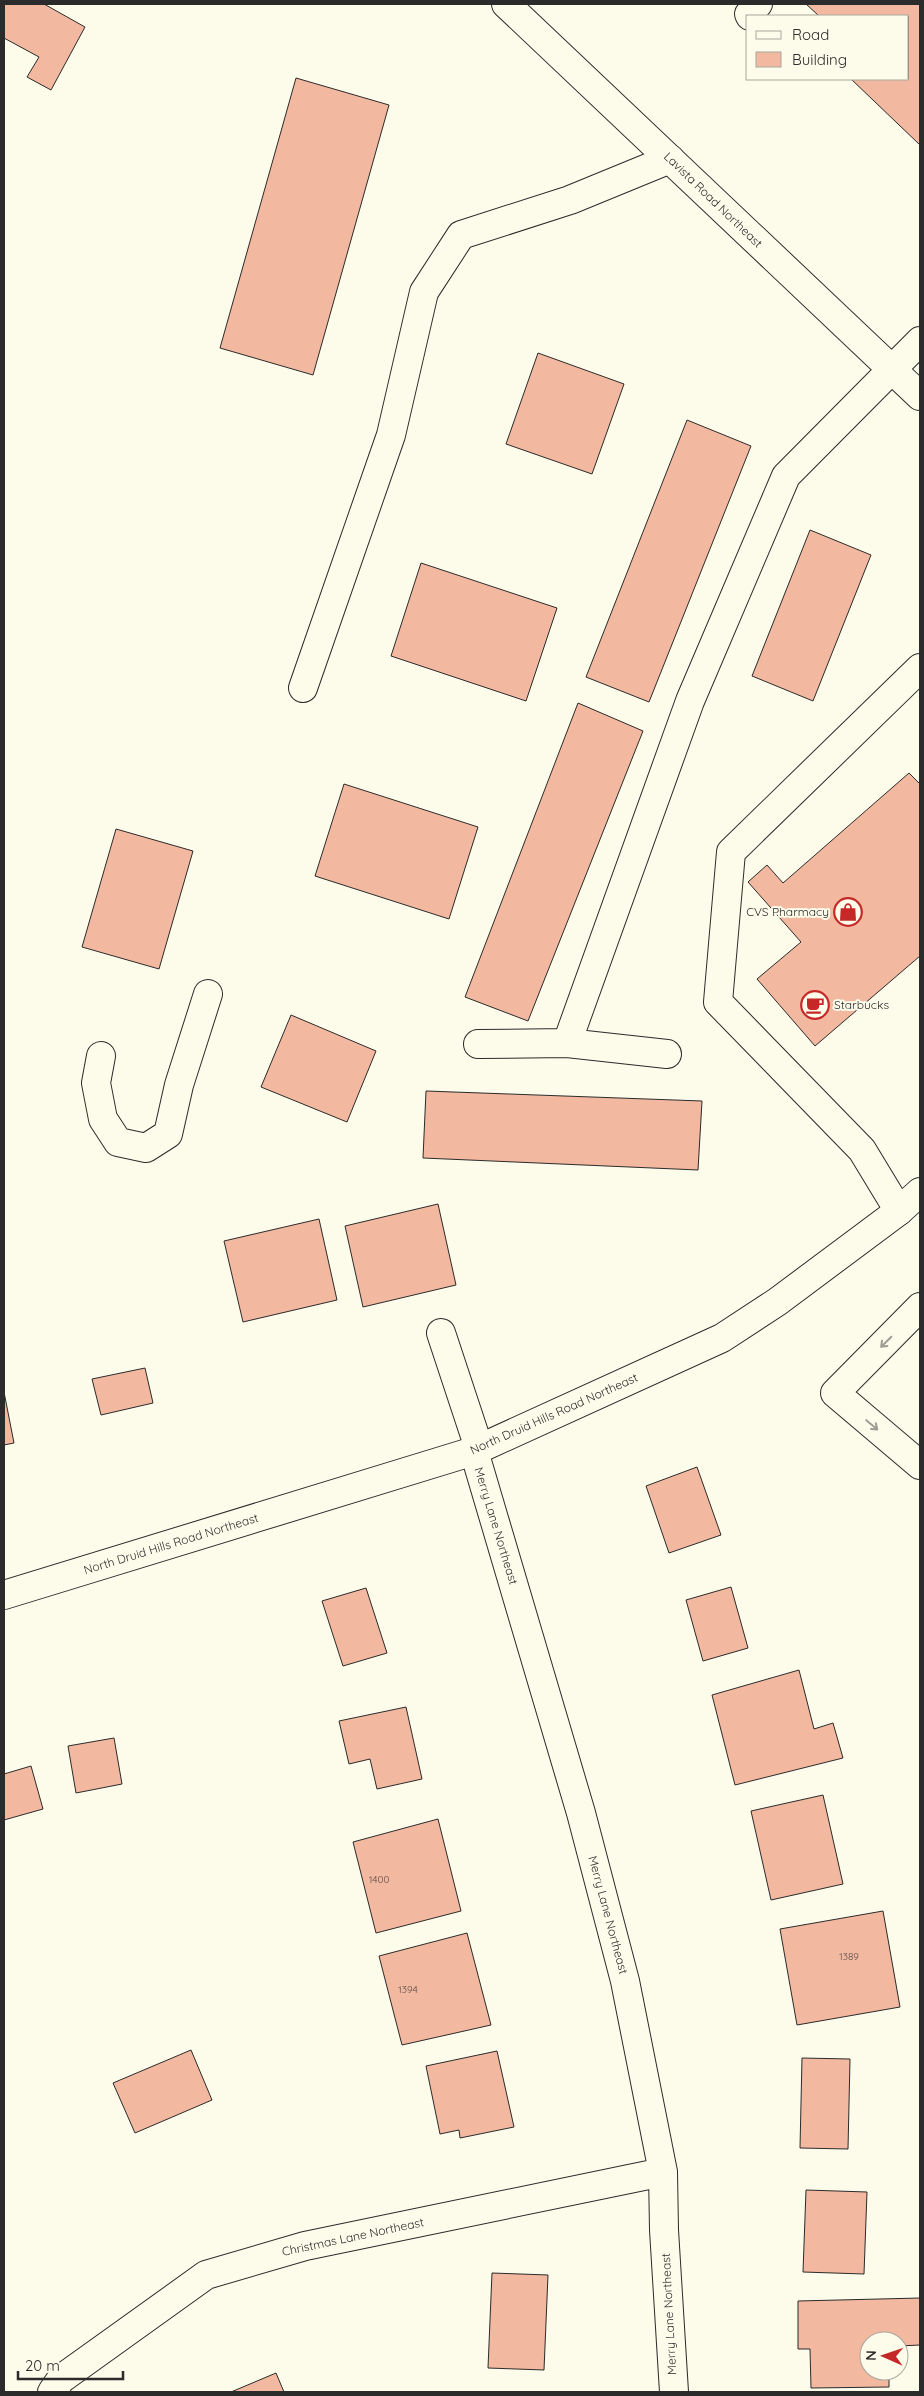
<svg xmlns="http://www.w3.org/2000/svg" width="924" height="2396" font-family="Quicksand,sans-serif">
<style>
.building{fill:#f2b8a0;stroke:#2b2b2b}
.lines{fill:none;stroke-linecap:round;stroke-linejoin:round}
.minor-casing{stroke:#2b2b2b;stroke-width:30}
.major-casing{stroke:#2b2b2b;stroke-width:30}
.minor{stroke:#fdfbea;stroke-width:28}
.major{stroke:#fdfbea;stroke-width:28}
.oneway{stroke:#9e9d94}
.labels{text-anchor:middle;stroke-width:4;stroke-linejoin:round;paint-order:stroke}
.number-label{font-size:10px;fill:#5d4e48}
.street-label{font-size:12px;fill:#2b2b2b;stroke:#fdfbea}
.poi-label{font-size:12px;fill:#2b2b2b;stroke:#fdfbea;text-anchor:end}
</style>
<rect width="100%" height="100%" fill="#fdfbea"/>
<!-- building -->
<path class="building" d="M4,4H44L85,27L51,90L27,77L39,57L4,38Z
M806,4H920V145L851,79H908V16H819Z
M296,78L389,105L313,375L220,348Z
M538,353L624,384L592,474L506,444Z
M687,420L751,446L649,702L586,677Z
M810,530L871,555L813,701L752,676Z
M421,563L557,608L526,701L391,656Z
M578,703L643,731L528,1021L465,997Z
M909,773L920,784V956L815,1046L757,979L801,942L748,882L767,865L783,883Z
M344,784L478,827L449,919L315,876Z
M116,829L193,851L159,969L82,947Z
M291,1015L376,1051L347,1122L261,1087Z
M426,1091L702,1101L698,1170L423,1158Z
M438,1204L456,1285L363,1307L345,1226Z
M319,1219L337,1300L243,1322L224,1241Z
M145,1368L153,1403L101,1415L92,1379Z
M4,1392L14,1443L4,1445Z
M697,1467L721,1535L669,1553L646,1486Z
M731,1587L748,1648L703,1661L686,1600Z
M366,1588L387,1653L343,1666L322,1601Z
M799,1670L814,1729L833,1723L843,1758L735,1785L712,1695Z
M406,1707L422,1779L377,1789L370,1759L349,1764L339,1721Z
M114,1738L122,1784L76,1793L68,1746Z
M31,1766L43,1809L4,1820V1774Z
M823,1795L843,1884L771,1900L751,1811Z
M438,1819L461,1911L376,1933L353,1842Z
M883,1911L900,2007L797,2025L780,1929Z
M467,1933L491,2025L402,2045L379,1956Z
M191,2050L212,2100L135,2133L113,2083Z
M497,2051L514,2127L460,2138L459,2130L440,2134L426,2066Z
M802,2058L850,2059L848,2149L800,2148Z
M806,2190L867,2192L864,2274L803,2272Z
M492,2273L548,2275L544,2370L488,2368Z
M920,2298V2345L899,2346V2341H869V2371H889V2387L811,2388L810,2349H798V2301Z
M276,2373L284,2392H231Z"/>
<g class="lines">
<defs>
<path id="minor" d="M750,16L749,14L758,4
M303,688L391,435L424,292L461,235L570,200L670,159
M567,1043L667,1054
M478,1044L567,1043L690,701L786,476L920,341
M101,1056L96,1083L103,1119L118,1142L146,1148L168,1134L179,1085L208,994
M899,1211L862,1150L718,1002L731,852L920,668
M920,1307L835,1393L920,1465
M441,1333L479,1448
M474,1451L581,1813L625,1981L663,2172L664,2230L674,2392
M52,2392L61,2379L206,2275L305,2246L663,2172"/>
<path id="major" d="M506,4L920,396
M4,1595L474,1451L722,1338L777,1302L899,1211L920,1192"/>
</defs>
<!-- minor casing -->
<use href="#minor" class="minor-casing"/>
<!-- major casing -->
<use href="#major" class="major-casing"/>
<!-- minor -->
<use href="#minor" class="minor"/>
<!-- major -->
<use href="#major" class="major"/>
</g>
<!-- one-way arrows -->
<defs><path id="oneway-shaft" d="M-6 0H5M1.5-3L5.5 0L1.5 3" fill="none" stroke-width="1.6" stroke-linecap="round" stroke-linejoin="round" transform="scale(1.25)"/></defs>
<g class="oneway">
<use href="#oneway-shaft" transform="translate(886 1342) rotate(135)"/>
<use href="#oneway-shaft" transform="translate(872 1425) rotate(40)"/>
</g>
<!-- icons -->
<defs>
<symbol id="shop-ring" viewBox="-11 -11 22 22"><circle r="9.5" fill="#fdfbea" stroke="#c62828" stroke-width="1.5"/><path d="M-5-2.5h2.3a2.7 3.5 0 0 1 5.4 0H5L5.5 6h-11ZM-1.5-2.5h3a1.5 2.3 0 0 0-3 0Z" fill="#c62828"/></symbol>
<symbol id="cafe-ring" viewBox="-11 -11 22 22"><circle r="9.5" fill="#fdfbea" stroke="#c62828" stroke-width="1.5"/><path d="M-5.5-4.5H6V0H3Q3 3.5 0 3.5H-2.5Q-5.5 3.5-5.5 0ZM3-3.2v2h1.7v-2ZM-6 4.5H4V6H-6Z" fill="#c62828"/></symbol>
</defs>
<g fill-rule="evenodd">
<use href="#shop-ring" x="832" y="896" width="32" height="32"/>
<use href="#cafe-ring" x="799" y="989" width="32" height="32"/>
</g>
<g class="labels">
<!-- number labels -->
<g class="number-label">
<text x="379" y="1883">1400</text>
<text x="849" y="1960">1389</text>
<text x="408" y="1993">1394</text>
</g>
<!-- street labels -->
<g class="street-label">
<text transform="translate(713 200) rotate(44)" y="4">Lavista Road Northeast</text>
<text transform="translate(554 1414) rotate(-24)" y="4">North Druid Hills Road Northeast</text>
<text transform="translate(496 1526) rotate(73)" y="4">Merry Lane Northeast</text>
<text transform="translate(171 1544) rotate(-17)" y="4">North Druid Hills Road Northeast</text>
<text transform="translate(608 1915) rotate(75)" y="4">Merry Lane Northeast</text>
<text transform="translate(353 2237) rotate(-12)" y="4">Christmas Lane Northeast</text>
<text transform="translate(669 2314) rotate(-93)" y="4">Merry Lane Northeast</text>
</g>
<!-- poi labels -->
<g class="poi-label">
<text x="829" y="916">CVS Pharmacy</text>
<text x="834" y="1009" text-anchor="start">Starbucks</text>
</g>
</g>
<!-- border -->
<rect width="924" height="2396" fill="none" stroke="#2b2b2b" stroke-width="10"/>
<!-- legend -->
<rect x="746" y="15" width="162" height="65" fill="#fdfbea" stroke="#a9a89e"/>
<rect x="756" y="31" width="25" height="8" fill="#fdfbea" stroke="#a9a89e"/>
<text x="792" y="40" font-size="15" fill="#2b2b2b">Road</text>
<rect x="756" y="52" width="25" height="15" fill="#f2b8a0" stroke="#a9a89e"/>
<text x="792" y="65" font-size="15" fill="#2b2b2b">Building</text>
<!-- north arrow -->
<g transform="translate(884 2356) rotate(272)"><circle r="24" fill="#fdfbea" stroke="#a9a89e"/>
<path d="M0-4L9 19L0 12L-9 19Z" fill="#c62828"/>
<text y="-8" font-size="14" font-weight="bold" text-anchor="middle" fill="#2b2b2b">N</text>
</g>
<!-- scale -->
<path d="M18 2371v8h105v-8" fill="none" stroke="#2b2b2b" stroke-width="2.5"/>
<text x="25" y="2371" font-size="15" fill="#2b2b2b" stroke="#fdfbea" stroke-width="4" paint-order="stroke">20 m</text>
</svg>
